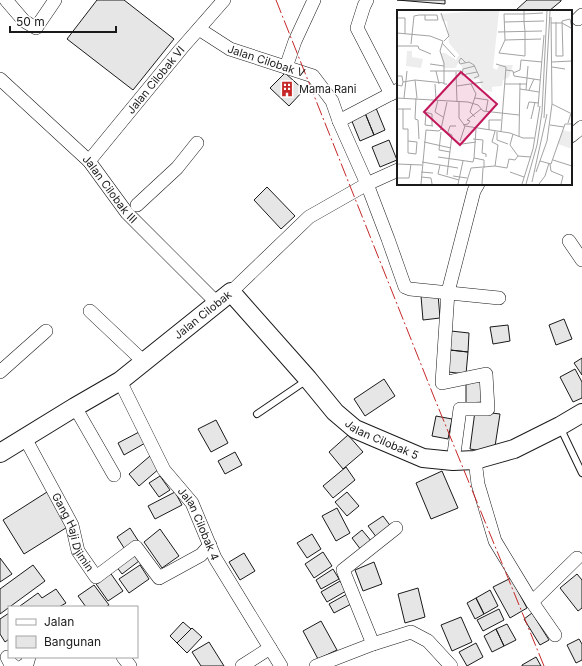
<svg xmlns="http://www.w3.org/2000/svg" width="582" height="666" font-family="Inter,sans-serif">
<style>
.building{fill:#e6e6e6;stroke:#1a1a1a}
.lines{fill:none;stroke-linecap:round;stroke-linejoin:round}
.lane-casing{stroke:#1a1a1a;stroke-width:8}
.street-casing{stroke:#1a1a1a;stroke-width:14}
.secondary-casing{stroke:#1a1a1a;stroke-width:20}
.lane{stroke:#fff;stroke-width:6}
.street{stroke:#fff;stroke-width:13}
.secondary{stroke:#fff;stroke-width:18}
.power{stroke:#c62828;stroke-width:1;stroke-dasharray:14 3 2 3;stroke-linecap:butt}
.labels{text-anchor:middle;stroke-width:3;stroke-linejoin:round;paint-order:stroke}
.street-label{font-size:11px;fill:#1a1a1a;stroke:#fff}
.poi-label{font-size:11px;fill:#1a1a1a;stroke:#fff;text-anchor:start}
.inset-road{fill:none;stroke:#a3a3a3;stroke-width:1}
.view{fill:#c2185b;fill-opacity:0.15;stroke:#c2185b;stroke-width:2}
.inset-edge{fill:none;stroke:#1a1a1a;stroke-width:2}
</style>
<rect width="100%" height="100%" fill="#fff"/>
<!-- building -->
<path class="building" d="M97,0H124L174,39L133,90L67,39Z
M397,0H445V4Z
M527,0H561V1L549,11H516V10Z
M285,73L304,90L289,106L270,88Z
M376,108L385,130L374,135L365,113Z
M365,113L374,135L360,141L351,119Z
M389,140L397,160L380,167L372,147Z
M267,187L295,216L281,229L254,200Z
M438,294L440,318L423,320L421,296Z
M564,319L572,339L556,345L549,325Z
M508,325L510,341L493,344L490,327Z
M451,331L469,333L468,352L450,350Z
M450,350L468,352L466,374L448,372Z
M582,358V375L574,363Z
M575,369L582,382V398L573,402L560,377Z
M484,378L485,402L466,403V379Z
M384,379L395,396L365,416L354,399Z
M475,411L500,414L494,453L470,449Z
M436,416L452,419L448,439L432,436Z
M216,420L228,443L211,452L198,429Z
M141,431L147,442L124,455L118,443Z
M348,435L363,452L343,469L329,452Z
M235,452L242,465L225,474L218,461Z
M150,456L160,468L139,486L129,474Z
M346,467L355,480L333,498L323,486Z
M442,471L458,508L431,519L416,483Z
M160,476L170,490L159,497L149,483Z
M47,492L69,526L24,554L3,520Z
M175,492L182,505L155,519L148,506Z
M347,492L359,506L347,516L335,502Z
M337,508L350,533L336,541L322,516Z
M383,516L392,528L377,538L368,526Z
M130,528L139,542L126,551L117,537Z
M160,529L179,556L162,568L144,542Z
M362,530L372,542L361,550L352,538Z
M312,534L321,549L307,558L297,543Z
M323,552L332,566L314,578L305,564Z
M134,553L139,561L122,574L116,566Z
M244,553L255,571L240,580L229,562Z
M0,558L12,574L0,582Z
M374,562L382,584L363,591L355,570Z
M33,565L45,581L0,614V589Z
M140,565L149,579L129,593L119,579Z
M333,569L339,579L321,589L316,580Z
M109,571L123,591L108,601L94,581Z
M577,574L582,580V608L578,611L560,588Z
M511,578L527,608L510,618L493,587Z
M340,581L346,591L327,602L321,592Z
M94,585L109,605L106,607H86L78,596Z
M418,588L425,617L405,623L398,594Z
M56,589L66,603L59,607H21L20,606L38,593L42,598Z
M490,590L498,606L484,614L476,598Z
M347,594L353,603L334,613L329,604Z
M476,598L484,614L475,619L467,603Z
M499,609L504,620L483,631L477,620Z
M9,613V639L5,642L0,634V619Z
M532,613L549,640L540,645L524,619Z
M461,617L472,642L452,651L441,625Z
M321,621L337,650L318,659L303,631Z
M183,622L191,629L177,643L170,636Z
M507,624L516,640L504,646L496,629Z
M192,628L202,637L187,653L177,643Z
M496,629L504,646L492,652L484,636Z
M579,639L582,644V660L576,663L567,645Z
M209,642L224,666H201L192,652Z
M476,643L483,657L467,666L459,652Z
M536,657L541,666H522V665Z"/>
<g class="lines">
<defs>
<path id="lane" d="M257,414L307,380
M560,427L582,473"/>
<g id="street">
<path d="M6,0L24,21L36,28L55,0"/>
<path d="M367,0L364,6L357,28L391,94"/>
<path d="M578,19L582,15"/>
<path id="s1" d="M199,29L230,49L313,76L332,101L339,121L367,184L388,239L405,287L410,289L499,298"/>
<path d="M286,67L295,41L314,0"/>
<path id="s2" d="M0,79L89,161L127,213L217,303"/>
<path d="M339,121L398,90"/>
<path d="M571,136L582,127"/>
<path id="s3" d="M89,161L181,49L224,0"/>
<path d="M137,205L177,168L197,143"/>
<path d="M569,241L582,260"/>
<path d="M231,292L309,217L367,184L398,170"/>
<path d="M90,311L144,362"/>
<path d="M0,372L46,331"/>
<path id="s4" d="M120,381L164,470L192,503L215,558L281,666"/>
<path d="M75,407L114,475"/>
<path id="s5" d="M25,438L72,525L78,551L96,577L136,547L159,578L201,555L210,545"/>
<path d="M475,460L478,484L495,541L532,602L555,635"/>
<path d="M453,461L460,409H488L486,374L442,383L448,292L474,191L478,184"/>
<path d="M532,602L577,558"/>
<path d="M373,644L343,570L396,528"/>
<path d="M7,657L10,663L14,666"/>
<path d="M123,657L130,666"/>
<path d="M23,666L27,664L29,657"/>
<path d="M242,666L270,648"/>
<path d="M316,666L373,644L411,632L428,641L451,666"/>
</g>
<g id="secondary">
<path id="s6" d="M0,453L75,407L120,381L231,292L308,379L335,412L355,429L423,458L453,461L475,460L514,449L560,426L582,413"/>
</g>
</defs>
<!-- lane casing -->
<use href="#lane" class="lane-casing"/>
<!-- street casing -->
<use href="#street" class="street-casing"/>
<!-- secondary casing -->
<use href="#secondary" class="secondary-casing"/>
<!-- lane -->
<use href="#lane" class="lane"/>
<!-- street -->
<use href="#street" class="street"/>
<!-- secondary -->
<use href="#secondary" class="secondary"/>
<!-- power -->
<path class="power" d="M276,0L434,397L544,666"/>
</g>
<!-- icons -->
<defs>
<symbol id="building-bare" viewBox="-9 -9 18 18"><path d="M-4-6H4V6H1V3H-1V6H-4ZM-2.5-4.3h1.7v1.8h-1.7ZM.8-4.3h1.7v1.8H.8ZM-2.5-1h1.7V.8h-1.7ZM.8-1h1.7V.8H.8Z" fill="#c62828" stroke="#fff" stroke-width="2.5" paint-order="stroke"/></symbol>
</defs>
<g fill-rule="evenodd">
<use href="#building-bare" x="276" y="78" width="22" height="22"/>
</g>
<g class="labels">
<!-- street labels -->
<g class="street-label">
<text dy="4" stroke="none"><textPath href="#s1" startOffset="75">Jalan Cilobak V</textPath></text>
<text dy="4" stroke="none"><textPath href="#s3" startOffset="105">Jalan Cilobak VI</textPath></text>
<text dy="4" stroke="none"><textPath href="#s2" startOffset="156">Jalan Cilobak III</textPath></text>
<text dy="4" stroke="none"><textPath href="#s6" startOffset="246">Jalan Cilobak</textPath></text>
<text dy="4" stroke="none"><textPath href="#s6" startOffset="496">Jalan Cilobak 5</textPath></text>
<text dy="4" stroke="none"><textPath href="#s4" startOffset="164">Jalan Cilobak 4</textPath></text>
<text dy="4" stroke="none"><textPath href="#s5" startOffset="106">Gang Haji Djimin</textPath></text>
</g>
<!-- poi labels -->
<g class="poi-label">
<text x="299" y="93">Mama Rani</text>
</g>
</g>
<!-- overview -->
<g transform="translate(397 10)">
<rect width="175" height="175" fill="#fff"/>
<path d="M80,1H102L96,58L100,60L102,55H116L112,67L106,70L105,76L95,77V82L85,79L82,69L74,70L71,64L66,62L63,51L58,58H47L43,43H48L59,50L62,45L52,33L50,11H45L43,4ZM10,41H15V47L26,49L24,58L9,56ZM175,117V139L161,134L166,120L173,122Z" fill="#ededed"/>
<path class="inset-road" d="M127,1V12L128,21V46L102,43L108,30L107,4H127L146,3M44,3L52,26L47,31M0,8H8V24M107,12L147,11M159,12V46H166L165,11L173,9L175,19M154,13H165L174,18M101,22L145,21M0,23L33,26L46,31L43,41L47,53V74H50M108,30L144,29M45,33L58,47M14,34L17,6L22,5H40L41,10H28V5M0,36H21M21,36L22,39L34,44M155,52L175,51M69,53L64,48L62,51L63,54L72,52L77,55L82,66L77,68M33,54L47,56M99,54L109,57L104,122M78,56L66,59L65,65L80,62M155,57L168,59M109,60L116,61L117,66L143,70M33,61H64M39,61L42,74M59,62L60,92M116,63L123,60L124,50L145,52M0,66H5L6,72L5,76L0,75M18,70L20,88M6,72L18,70L47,73M38,74L39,89M74,74L79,84L73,102L78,107M108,74H130M60,76L86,72M123,79L142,82M129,80L131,56M132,80L137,69M0,88L71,92L81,95L86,101L122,105M7,88L10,61M19,88L18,109L21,110L22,129M78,88L91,90L89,101M41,90L38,102L46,107M62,92V108L68,116L113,123L126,128H137M155,94L173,103M141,97L147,25M0,99H14M6,99V119H11V143L19,144L20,132L11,131M130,99L132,92L142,93M28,102L35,104V116M29,104L28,115L36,116M147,108L153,1M134,109L138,92M171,113L175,100M66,115L71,114L73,111L70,110L84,99M153,115L167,117M44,119L55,125L52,149M44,119L50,92M92,120V110H104M98,121L95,132L101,135L98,156M44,122L42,140L53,142M51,122L53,116H59M100,122V130L111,134M116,124L113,135L121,146M122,127L123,73M76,129L86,130L85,143L89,144V147M63,131L68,116M27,132L54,138M65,134L79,132M136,139L143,96M121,146L134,147M41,147L76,152L77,148M77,148L79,119M77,148L87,150V158M156,150L175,156M143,151L154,154L168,114H175M25,152L61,158M0,154L25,155M153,154L154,161L166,166L164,174M43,155L41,164L62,170M24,162L36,163M113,162L127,167M139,162L150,131L155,94L154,7M50,165L52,149M56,166L70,168M24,167L34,168L35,174M0,168H12L14,154M135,172L150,104M24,174L29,120L42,121L44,119M61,174L66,151M69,174L74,158L98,156L110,158L112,149L118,150L121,146M85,174L86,158M125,174L136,139M129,174L140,135L145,102L150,1M142,174L148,166L152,153"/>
<path class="view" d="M64,62L100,94L63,135L27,102Z"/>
<rect width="175" height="175" class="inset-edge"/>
</g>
<!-- legend -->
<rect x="8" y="606" width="130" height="52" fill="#ffffff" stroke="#a3a3a3"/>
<rect x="16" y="619" width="20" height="6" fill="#ffffff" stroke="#a3a3a3"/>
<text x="44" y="626" font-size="12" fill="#1a1a1a">Jalan</text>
<rect x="16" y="636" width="20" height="12" fill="#e6e6e6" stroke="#a3a3a3"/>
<text x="44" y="646" font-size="12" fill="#1a1a1a">Bangunan</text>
<!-- scale -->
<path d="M10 26v6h106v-6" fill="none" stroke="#1a1a1a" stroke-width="2"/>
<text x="16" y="26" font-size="12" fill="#1a1a1a" stroke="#ffffff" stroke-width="3" paint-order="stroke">50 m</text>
</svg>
